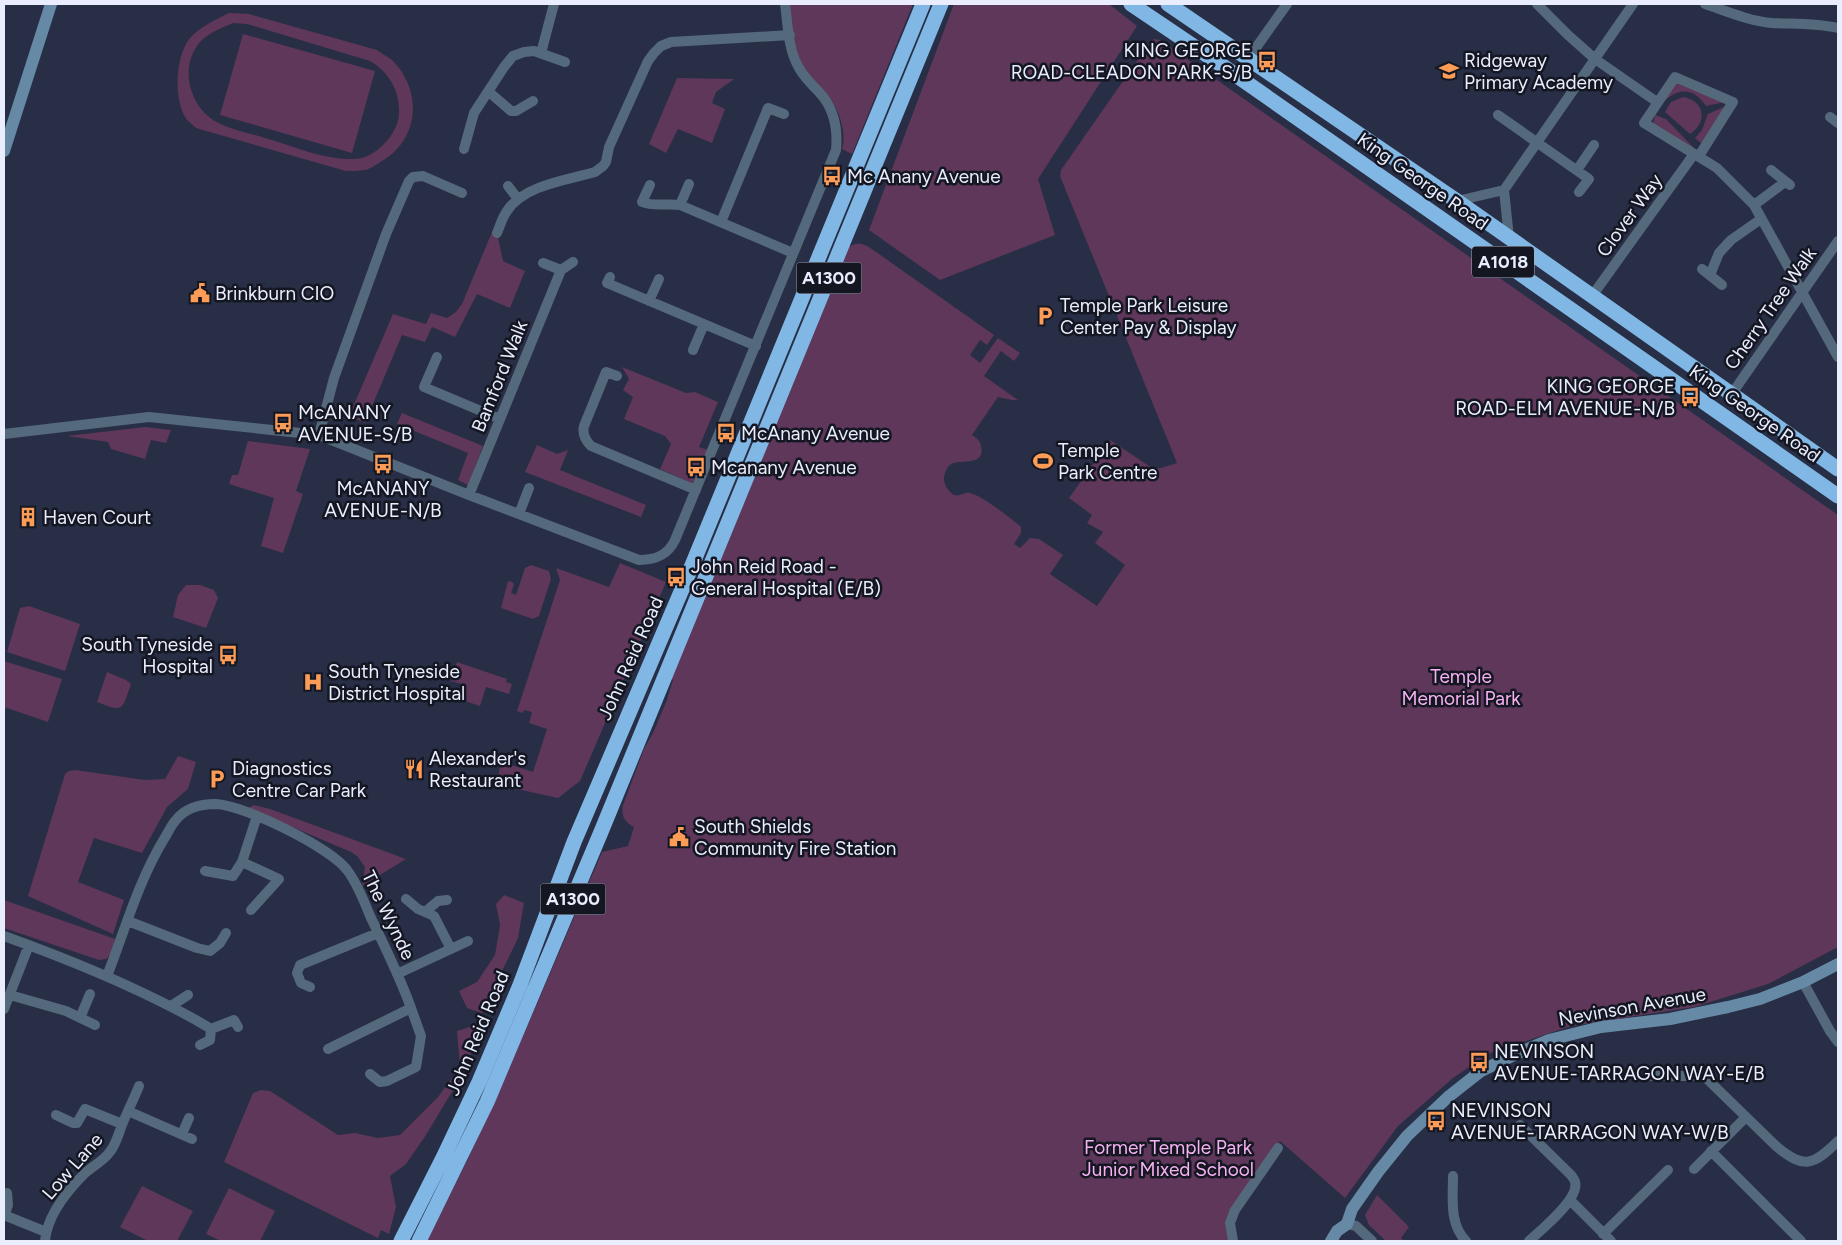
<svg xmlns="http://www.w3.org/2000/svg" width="1842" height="1245" font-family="Figtree,sans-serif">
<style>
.green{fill:#5e375b;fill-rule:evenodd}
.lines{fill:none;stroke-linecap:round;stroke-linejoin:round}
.street{stroke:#54697b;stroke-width:10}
.secondary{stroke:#6689a6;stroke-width:12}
.highway{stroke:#81b7e4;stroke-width:15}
.labels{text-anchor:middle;stroke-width:5;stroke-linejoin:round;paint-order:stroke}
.shield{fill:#141722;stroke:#a9adbb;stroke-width:1}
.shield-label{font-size:18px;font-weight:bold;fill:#e9edfd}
.poi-label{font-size:19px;fill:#e9edfd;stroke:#141722;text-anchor:start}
.street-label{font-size:19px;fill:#e9edfd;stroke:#141722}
.park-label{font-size:19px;fill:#f7b1f2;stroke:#141722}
</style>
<rect width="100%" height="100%" fill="#282e45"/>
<!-- green -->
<path class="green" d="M789,4H913L852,154L842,149C844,142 844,134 842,126C837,95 811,84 799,58C792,42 792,21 789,4Z
M954,4H1109L1137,26L1038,179L1055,235L940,280L869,230Z
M229,13L249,14L377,50C382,54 389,57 393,61C423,92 419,139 382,161C377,164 371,169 365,170C359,171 352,171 346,171L196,128C193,125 190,123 187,120C173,101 175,56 190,38C201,26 215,20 229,13ZM233,23L247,24L370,61C390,73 400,91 399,115C397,135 375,159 354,159C324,160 293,146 265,138C247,132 224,129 209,117C187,99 181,64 200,42C209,33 221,28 233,23Z
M243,34L375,71L352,153L220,115Z
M1154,39L1160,40L1838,515V947L1768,984L1694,1007L1571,1026L1490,1053L1453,1078L1398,1126L1345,1198L1280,1141L1232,1206L1228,1241H426L467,1161L527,1027L602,852L628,846L634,827C624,822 621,816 623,805L644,749L653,733L667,700L673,680L669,678L847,248C855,243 860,242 869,247L994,335L987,345L980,340L970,355L980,363L998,338L1020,353L1014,361L1001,351L984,376L1018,400H1012L998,397L972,435C977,438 980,441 981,446C986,468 959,458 950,465C946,468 944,475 944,479C944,485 949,492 954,495C960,497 964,492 969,493C979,493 1013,520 1021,527V533L1014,544L1020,548L1030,538L1039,539L1063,555L1050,574L1097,606L1125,565L1095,543L1103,532L1087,523L1092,515L1069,498L1110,440L1152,468H1161L1177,463L1060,176L1061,170L1151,41Z
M677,78L734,79L716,92L712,103L725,109L712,143L678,129L666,153L649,144Z
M1675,80L1725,102L1706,106C1694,88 1680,87 1664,101Z
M1683,97C1705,101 1708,122 1690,134L1665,112L1671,102Z
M1728,105L1702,144L1695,138L1702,130L1708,114Z
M1655,115L1666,119L1695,149L1653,124Z
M492,232L497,233L503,261L525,271L510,308L477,294L455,337L432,327L425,342L402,335L365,423L349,416L393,314L426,324L431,313L447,318L456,312L462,304Z
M622,367L686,393L695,392L718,402L699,447L708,450L694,484L660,469L671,444L665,436L624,419L633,397L623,390L629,379Z
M402,413L483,446L468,485L458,480L468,453L397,424Z
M145,427L171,430L166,443L151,440L145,459L111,449L108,442L67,436Z
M248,441L310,449L296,491L303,494L283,553L261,546L274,498L229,484L232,475H238Z
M537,445L557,454L568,450L560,470L646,505L641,517L525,472Z
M620,563L666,582L580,781L558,798L504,786C495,780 499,771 502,762L533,772L547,729L529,723L532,712L524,710L523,713L517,711L560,580L556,568L609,587Z
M531,565L549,571L551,579L539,616L533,619L501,608L508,581L512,582L514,584L511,593L516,595L525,568Z
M186,585H200L214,590L218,598L206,628L173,617L178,595Z
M29,606L80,624L65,671L7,652L20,608Z
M4,661L62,679L48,722L4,707Z
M457,662L507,679L506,682L512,684L509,694L486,687L480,706L456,698L461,684L451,681Z
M107,672L126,680L131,684C122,710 124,713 97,702Z
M178,756L196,762L188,789L167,807L142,853L94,838L78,882L124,900L113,934L28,896L65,774L69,771L75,770L145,780L165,779Z
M254,805L270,809L406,859L362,886L365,867L357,856L351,852L248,808Z
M504,895L524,903L518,938L482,1013L467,1008L459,991L477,982L495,955L500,925L496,904Z
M4,900L115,939L112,953L106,959L99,960L4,928Z
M479,1024L465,1077L450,1095L426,1135L406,1164L390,1176L396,1207L389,1234L381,1230L378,1238L224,1162L253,1093L261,1090L270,1091L338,1135L355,1133L378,1138L400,1135L438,1097L460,1067L457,1031Z
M142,1186L193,1211L177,1241H148L120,1227Z
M229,1188L275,1211L260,1241H221L206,1234Z
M1377,1195L1409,1227L1401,1238L1404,1241H1386L1369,1225L1365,1215Z"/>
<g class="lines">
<!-- street -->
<path class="street" d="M1537,4L1568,35L1595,59L1657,102
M1705,4C1726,11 1749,21 1772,23C1794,24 1817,23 1838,28
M541,53L554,4
M1248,59L1287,4
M489,92L511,111H516L533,101
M1498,115L1589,179L1579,192
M1830,117L1838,123
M464,149L474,113L504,67L513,56L524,52L534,51L565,62
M1699,156L1733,102L1675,77L1644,123L1717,168L1754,205L1838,357
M1577,170L1594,145
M1771,170L1790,185
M650,185L642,202C654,207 667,203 680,205L793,253
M508,186L518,199
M1504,190L1509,238
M1457,201L1504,190L1633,4
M680,205L689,184
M1754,205L1785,182
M721,222L768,108L784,114
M497,233C500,226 502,218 507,211C524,185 567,180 595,172L603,166L606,162L609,147L648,61L654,53L661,46L671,42L790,35
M543,263L561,270L573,262
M1702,269L1722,285
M1710,275L1719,253L1731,240L1761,219
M610,277L607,283L756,346
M1592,296L1694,154
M649,301L659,279
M693,350L704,324
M437,357L424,387L500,419
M617,376L606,372L584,426C582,434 585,440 591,446L696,490
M1731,395L1838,241
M4,434L149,417L319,435L469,495L639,560C656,560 668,555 675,540L836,150C838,129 834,108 819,92C812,85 804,77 799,68C788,50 788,25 785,4
M319,435L334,378L386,234L409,181L413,177L423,176L462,193
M469,495L561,270
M519,514L529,488
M242,862L279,879L251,910
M205,871L233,876L242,862L257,816
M406,899L418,909L434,916L451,949
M425,912L438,901L447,900
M128,921L197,948L210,951L220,943L226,933
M4,936C51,953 97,971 143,993C166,1004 189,1015 211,1029L234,1020L238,1027
M397,974L468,941
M107,976C125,930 138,882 164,839C168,833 171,825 176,820C186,807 201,804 216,804C244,805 331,848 347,870C358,884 364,902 371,918C385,947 400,977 411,1008
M1803,982L1830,1031L1838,1042
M310,987L301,983L297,973L300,965L378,933
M10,995L66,1011L95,1025
M171,1006L188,995
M4,1009L29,945
M80,1018L90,994
M200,1045L210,1040L211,1029
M328,1049L411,1008L421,1036L416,1067L387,1081L380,1082L370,1074
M1651,1076H1704L1776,1146C1804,1170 1814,1165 1838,1141
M128,1111L192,1139
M56,1115L73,1123H77L85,1109L122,1124
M1520,1125L1571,1175C1573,1178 1575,1180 1575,1182C1580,1199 1541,1230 1529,1241
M182,1134L189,1118
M1711,1151L1801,1241
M1694,1169L1746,1117
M1453,1176C1453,1198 1449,1224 1466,1241
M1570,1200L1611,1241
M4,1215L46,1232
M4,1216L8,1205L7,1193
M1347,1224L1356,1226L1372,1241
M1603,1234L1668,1170
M45,1241C47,1216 68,1190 85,1173C93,1166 103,1161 109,1153C116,1145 118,1135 122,1125C127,1112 134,1099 139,1086
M1233,1241L1230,1223L1235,1210L1278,1148"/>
<!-- secondary -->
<path class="secondary" d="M4,151L51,4
M1331,1241L1337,1231L1347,1224L1352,1209L1378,1172L1407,1136L1448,1097L1481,1071L1516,1054L1549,1040L1601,1027L1670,1019L1728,1007L1760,999L1803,982L1838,964"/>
<!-- highway -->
<path class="highway" d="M1131,4L1217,62L1838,496
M1168,4L1457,201L1838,469
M401,1241L443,1158L479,1082L520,985L574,842L686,580L923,4
M419,1241L487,1102L601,832L941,4"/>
</g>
<!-- icons -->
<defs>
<symbol id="bus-bare" viewBox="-9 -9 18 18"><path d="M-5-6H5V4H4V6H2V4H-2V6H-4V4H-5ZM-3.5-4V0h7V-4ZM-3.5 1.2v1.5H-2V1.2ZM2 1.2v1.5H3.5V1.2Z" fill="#fd9c57" stroke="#141722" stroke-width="2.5" paint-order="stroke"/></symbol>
<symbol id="school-bare" viewBox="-9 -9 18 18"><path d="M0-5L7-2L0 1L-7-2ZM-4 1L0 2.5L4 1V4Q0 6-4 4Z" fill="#fd9c57" stroke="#141722" stroke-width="2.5" paint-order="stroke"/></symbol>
<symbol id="civic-bare" viewBox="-9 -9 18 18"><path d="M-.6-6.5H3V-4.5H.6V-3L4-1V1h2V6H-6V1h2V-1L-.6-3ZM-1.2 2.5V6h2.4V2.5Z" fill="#fd9c57" stroke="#141722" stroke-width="2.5" paint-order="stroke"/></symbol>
<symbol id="parking-bare" viewBox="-9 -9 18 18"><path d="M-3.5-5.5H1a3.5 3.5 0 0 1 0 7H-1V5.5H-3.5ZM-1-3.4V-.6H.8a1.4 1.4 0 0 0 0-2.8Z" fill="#fd9c57" stroke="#141722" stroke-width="2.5" paint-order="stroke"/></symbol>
<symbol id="stadium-bare" viewBox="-9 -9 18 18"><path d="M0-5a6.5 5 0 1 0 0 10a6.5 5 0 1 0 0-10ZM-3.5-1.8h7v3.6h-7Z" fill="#fd9c57" stroke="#141722" stroke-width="2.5" paint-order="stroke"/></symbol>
<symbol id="building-bare" viewBox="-9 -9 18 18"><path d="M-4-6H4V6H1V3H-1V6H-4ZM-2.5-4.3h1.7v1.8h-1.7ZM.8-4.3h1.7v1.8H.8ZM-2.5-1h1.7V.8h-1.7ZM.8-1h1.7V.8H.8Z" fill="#fd9c57" stroke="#141722" stroke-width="2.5" paint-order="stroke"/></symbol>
<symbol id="hospital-bare" viewBox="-9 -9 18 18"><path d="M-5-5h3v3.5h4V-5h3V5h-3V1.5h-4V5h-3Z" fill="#fd9c57" stroke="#141722" stroke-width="2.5" paint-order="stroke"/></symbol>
<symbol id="restaurant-bare" viewBox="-9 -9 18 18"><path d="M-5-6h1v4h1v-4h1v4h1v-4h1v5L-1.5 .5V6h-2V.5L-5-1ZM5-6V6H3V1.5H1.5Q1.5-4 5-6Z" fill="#fd9c57" stroke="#141722" stroke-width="2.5" paint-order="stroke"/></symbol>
</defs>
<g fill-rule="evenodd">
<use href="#bus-bare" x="1253" y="47" width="28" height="28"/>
<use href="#school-bare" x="1435" y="57" width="28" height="28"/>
<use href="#bus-bare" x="818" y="162" width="28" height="28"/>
<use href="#civic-bare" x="186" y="279" width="28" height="28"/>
<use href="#parking-bare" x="1031" y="302" width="28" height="28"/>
<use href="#bus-bare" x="1676" y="383" width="28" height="28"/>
<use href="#bus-bare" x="269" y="409" width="28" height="28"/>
<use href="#bus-bare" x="712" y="419" width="28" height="28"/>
<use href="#stadium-bare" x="1029" y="447" width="28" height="28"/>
<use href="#bus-bare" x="369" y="450" width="28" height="28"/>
<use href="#bus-bare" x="682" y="453" width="28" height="28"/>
<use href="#building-bare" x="14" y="503" width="28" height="28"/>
<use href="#bus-bare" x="662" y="563" width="28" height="28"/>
<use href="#bus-bare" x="214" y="641" width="28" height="28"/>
<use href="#hospital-bare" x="299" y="668" width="28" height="28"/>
<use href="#restaurant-bare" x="400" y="755" width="28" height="28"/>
<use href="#parking-bare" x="203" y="765" width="28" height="28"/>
<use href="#civic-bare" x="665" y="823" width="28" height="28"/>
<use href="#bus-bare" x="1465" y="1048" width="28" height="28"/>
<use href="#bus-bare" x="1422" y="1107" width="28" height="28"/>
</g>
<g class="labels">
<!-- shield labels -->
<g class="shield">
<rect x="1472" y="246.5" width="62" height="31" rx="4"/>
<rect x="796.5" y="262.5" width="65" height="31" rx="4"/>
<rect x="540.5" y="883.5" width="65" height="31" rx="4"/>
</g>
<g class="shield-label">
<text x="1503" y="268">A1018</text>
<text x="829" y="284">A1300</text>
<text x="573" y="905">A1300</text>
</g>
<!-- poi labels -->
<g class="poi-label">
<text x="1252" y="57" text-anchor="end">KING GEORGE<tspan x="1252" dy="22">ROAD-CLEADON PARK-S/B</tspan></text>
<text x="1464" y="67">Ridgeway<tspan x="1464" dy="22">Primary Academy</tspan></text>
<text x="847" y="183">Mc Anany Avenue</text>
<text x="215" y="300">Brinkburn CIO</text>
<text x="1060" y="312">Temple Park Leisure<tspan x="1060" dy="22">Center Pay &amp; Display</tspan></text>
<text x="1675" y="393" text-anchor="end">KING GEORGE<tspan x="1675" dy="22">ROAD-ELM AVENUE-N/B</tspan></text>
<text x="298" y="419">McANANY<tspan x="298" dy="22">AVENUE-S/B</tspan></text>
<text x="741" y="440">McAnany Avenue</text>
<text x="1058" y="457">Temple<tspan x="1058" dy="22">Park Centre</tspan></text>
<text x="711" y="474">Mcanany Avenue</text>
<text x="383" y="495" text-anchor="middle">McANANY<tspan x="383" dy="22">AVENUE-N/B</tspan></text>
<text x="43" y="524">Haven Court</text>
<text x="691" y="573">John Reid Road -<tspan x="691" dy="22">General Hospital (E/B)</tspan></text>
<text x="213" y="651" text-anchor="end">South Tyneside<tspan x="213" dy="22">Hospital</tspan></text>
<text x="328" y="678">South Tyneside<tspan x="328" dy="22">District Hospital</tspan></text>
<text x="429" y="765">Alexander's<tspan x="429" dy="22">Restaurant</tspan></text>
<text x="232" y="775">Diagnostics<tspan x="232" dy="22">Centre Car Park</tspan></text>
<text x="694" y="833">South Shields<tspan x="694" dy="22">Community Fire Station</tspan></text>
<text x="1494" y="1058">NEVINSON<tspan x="1494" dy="22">AVENUE-TARRAGON WAY-E/B</tspan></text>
<text x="1451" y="1117">NEVINSON<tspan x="1451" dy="22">AVENUE-TARRAGON WAY-W/B</tspan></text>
</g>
<!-- street labels -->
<g class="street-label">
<text transform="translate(1423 181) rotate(35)" y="7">King George Road</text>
<text transform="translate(1629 215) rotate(-54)" y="7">Clover Way</text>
<text transform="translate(1770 308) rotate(-55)" y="7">Cherry Tree Walk</text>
<text transform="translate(499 376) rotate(-68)" y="7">Bamford Walk</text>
<text transform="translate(1755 413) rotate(35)" y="7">King George Road</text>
<text transform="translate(630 658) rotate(-66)" y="7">John Reid Road</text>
<text transform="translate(389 915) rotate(64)" y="7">The Wynde</text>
<text transform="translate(1632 1006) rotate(-10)" y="7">Nevinson Avenue</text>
<text transform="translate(477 1033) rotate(-67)" y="7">John Reid Road</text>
<text transform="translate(72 1166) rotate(-49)" y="7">Low Lane</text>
</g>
<!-- park labels -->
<g class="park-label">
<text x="1461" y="683">Temple<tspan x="1461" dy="22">Memorial Park</tspan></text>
<text x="1168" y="1154">Former Temple Park<tspan x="1168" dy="22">Junior Mixed School</tspan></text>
</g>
</g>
<!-- border -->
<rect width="1842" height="1245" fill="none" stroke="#e9edfd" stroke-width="10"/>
</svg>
